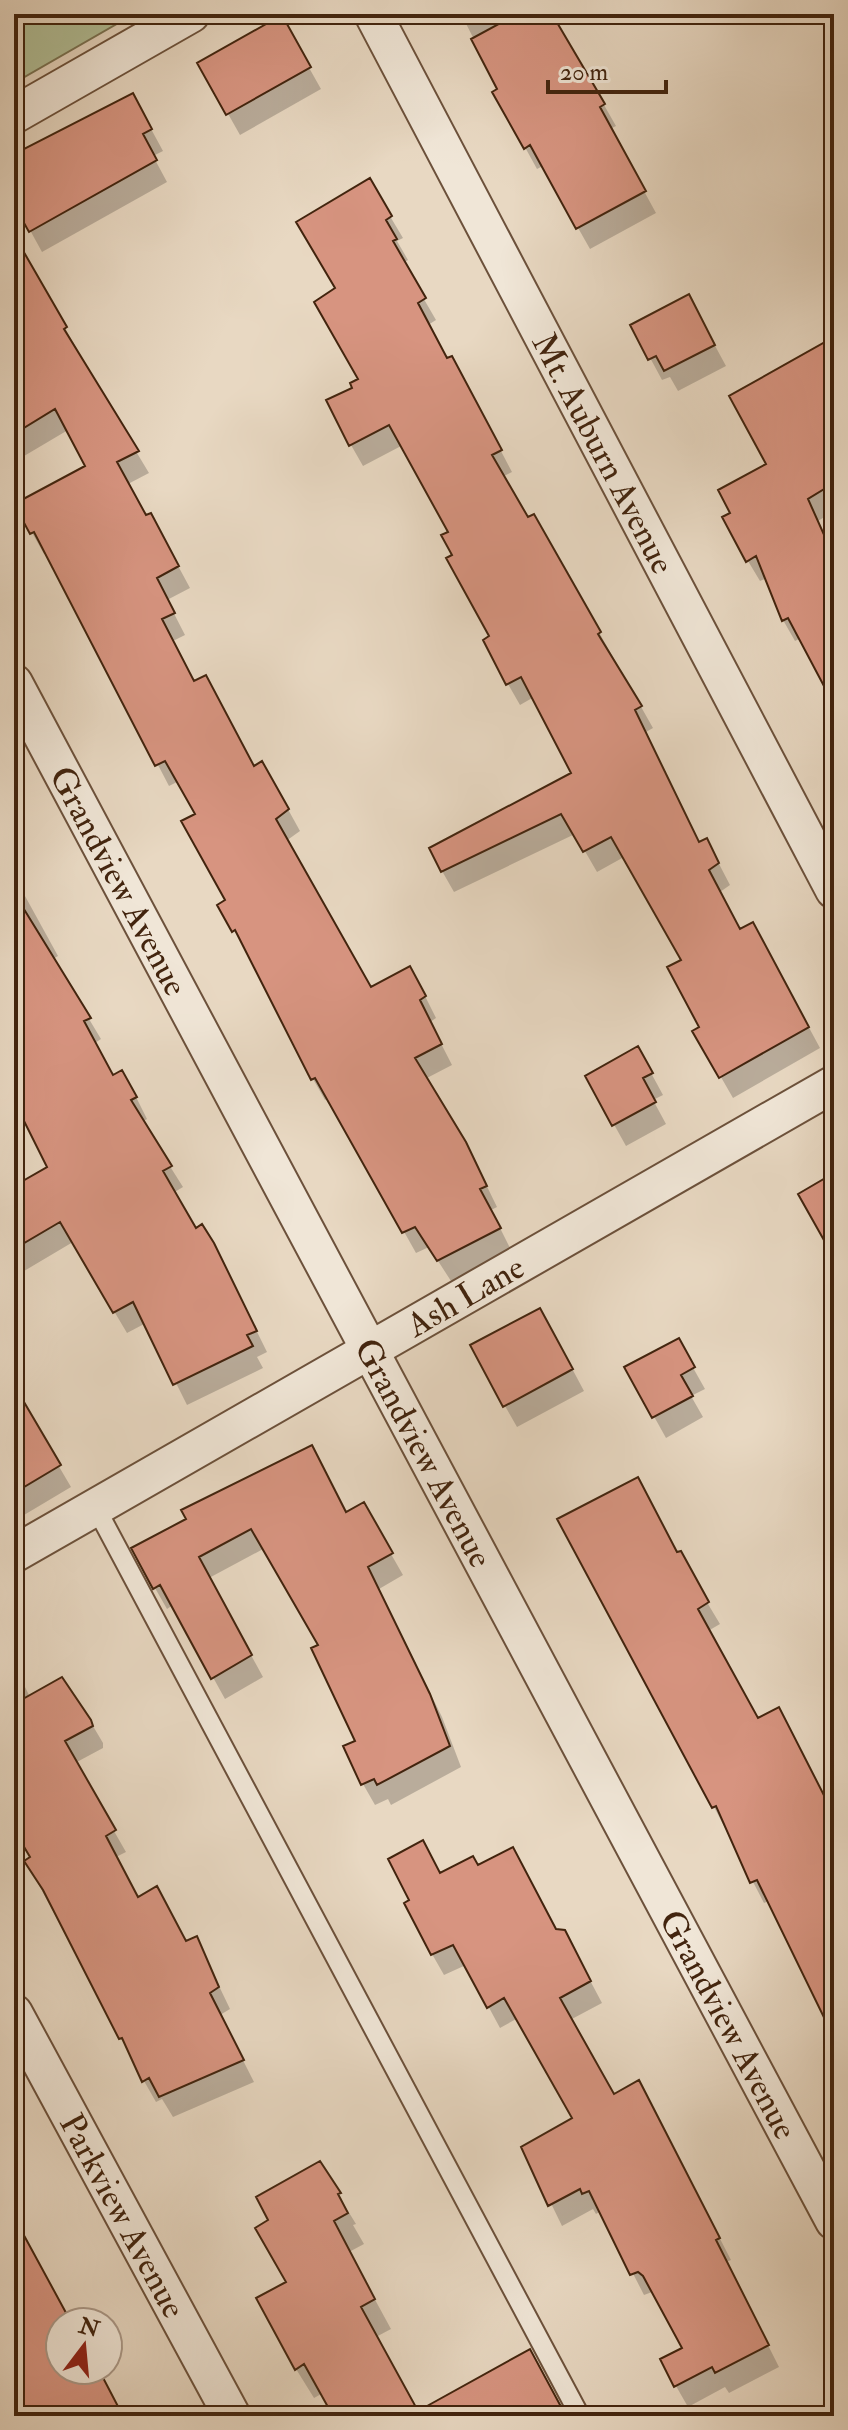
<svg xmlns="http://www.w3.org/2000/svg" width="848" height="2430" font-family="'IM FELL Double Pica',serif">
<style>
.green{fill:#b2bf97;stroke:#7a7252;stroke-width:2}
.shadow{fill:#0003}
.building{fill:#d79480;stroke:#42240e;stroke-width:2}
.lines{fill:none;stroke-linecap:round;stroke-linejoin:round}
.lane-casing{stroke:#6c513b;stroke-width:22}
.street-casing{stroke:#6c513b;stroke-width:40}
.lane{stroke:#f0e6d7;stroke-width:18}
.street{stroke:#f0e6d7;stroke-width:36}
.labels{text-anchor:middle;stroke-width:6;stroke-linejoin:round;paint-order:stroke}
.street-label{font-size:34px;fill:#42240e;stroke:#f0e6d7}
</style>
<rect width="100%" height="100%" fill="#e8d8c2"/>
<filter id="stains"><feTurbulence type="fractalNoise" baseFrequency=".0025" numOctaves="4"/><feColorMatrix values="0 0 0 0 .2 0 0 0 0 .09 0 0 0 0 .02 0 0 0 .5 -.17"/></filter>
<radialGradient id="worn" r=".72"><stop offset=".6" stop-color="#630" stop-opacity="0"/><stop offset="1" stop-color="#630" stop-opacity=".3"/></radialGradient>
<!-- green -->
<path class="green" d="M14,14H134L14,83Z"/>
<!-- shadow -->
<path class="shadow" d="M461,14H552L616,126L610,129L656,213L590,249L543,166L537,169L495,93L500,90Z
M281,18L321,89L240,135L200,64Z
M144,116L163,151L153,156L167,182L42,252L14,201V157Z
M369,181L403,238L397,241L408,260L403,263L436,320L428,325L447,360L463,379L512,472L502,477L527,520L534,517L653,728L646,732L700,844L718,862L730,885L720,892L740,931L765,946L820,1048L733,1098L695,1032L702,1028L684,961L624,857L597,872L575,834L454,892L442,871L574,773L534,697L520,705L508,684L486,641L492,637L455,556L451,532L403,445L363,466L351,445L355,388L361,380L338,289Z
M28,264L77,349L75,350L149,473L128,484L146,518L162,536L190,588L167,600L185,635L173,641L195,684L254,768L274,784L300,831L286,841L370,990H422L436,1018L430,1022L452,1065L425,1079L477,1166L497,1207L491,1210L511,1250L451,1281L429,1247L416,1253L329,1098L325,1100L313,1079L248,951L220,906L228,901L198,814L179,781L169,786L47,553L44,554L16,504L87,467L68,430L14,462V272Z
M700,318L726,366L678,391L670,377L662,380L633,326Z
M834,353V511L818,521L834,556V701L801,638L795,641L783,620L767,578L760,581L748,561L733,514L769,465Z
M14,876L58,956L53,959L101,1039L95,1043L113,1077L134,1093L147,1119L142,1122L183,1187L173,1193L195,1231L225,1267L267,1352L257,1357L263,1368L187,1405L146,1323L127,1333L73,1242L14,1277V1188L50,1167L14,1081Z
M638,1049L663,1095L653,1100L666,1124L626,1146L587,1076Z
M552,1331L584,1391L517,1427L505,1406Z
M678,1341L705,1389L691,1396L703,1417L666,1438L627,1368Z
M24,1407L71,1487L19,1518L14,1510V1413Z
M363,1505L403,1575L379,1589L442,1717L461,1767L391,1805L388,1799L375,1805L363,1784L358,1742L321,1646L265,1548L209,1578L263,1677L225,1699L173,1605L167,1609L155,1588L189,1520L346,1514Z
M678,1554L720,1624L708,1631L757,1720L834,1816V2036L769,1901L764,1903L714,1807Z
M14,1665L30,1697L90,1721L103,1743V1748L75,1763L126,1852L116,1857L138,1899L186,1943L196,1938L230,2009L220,2015L254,2082L173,2117L162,2099L156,2102L144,2081L26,1861L33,1858L14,1828Z
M477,1868L556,1931L576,1954L602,2003L570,2020L614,2097L650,2104L731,2260L726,2262L779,2367L729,2393L725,2387L688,2407L676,2386L684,2349L652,2292L644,2295L601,2211L596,2214L593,2209L562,2226L524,2148L575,2119L518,2018L500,2028L466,1965L444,1975L432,1954L441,1875Z
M319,2164L356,2224L353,2225L364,2244L349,2252L391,2329L376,2337L418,2414L565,2416H335L323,2393L314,2398L296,2369L288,2283L271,2220Z"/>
<!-- building -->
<path class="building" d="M517,14H552L605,104L600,107L646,191L576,229L530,145L524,149L492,92L497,89L471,39Z
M282,15L311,67L226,115L197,63Z
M133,93L152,129L143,134L157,160L29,232L14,205V154Z
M370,178L392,216L386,220L397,239L393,241L426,298L418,303L447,358L452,356L502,450L492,455L528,517L534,514L601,632L598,634L642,706L635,710L699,842L707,838L719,863L709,870L740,929L753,922L809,1027L719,1078L692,1031L699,1027L667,967L681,960L611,837L583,852L561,814L441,872L429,848L571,773L521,677L506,685L483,640L489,636L446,558L452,555L441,535L448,532L389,425L349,446L326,400L352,388L350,383L358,379L314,302L335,288L296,222Z
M14,235L67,327L64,329L139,451L117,462L146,515L151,513L179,566L157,578L175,613L162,619L194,681L206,675L254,766L262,761L289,809L276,819L371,987L410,966L426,996L420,1000L442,1044L415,1058L466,1142L487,1186L480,1189L501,1228L437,1261L415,1227L402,1233L315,1078L311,1080L235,930L232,932L217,905L225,900L181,821L195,814L165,761L155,766L34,532L30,534L14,504L85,466L55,409L14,434Z
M689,294L715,345L664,371L656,356L648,360L630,325Z
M834,337V483L808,499L834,557V705L788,618L782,621L756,556L746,562L722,517L730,513L718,490L766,464L729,396Z
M14,893L91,1018L84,1021L113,1075L122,1070L137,1097L131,1100L172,1166L163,1171L196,1228L202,1224L214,1243L257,1331L247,1335L253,1346L173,1385L133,1302L113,1313L60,1222L14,1249V1186L47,1167L14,1101Z
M638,1046L653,1073L643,1078L656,1102L612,1126L585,1076Z
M834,1173V1258L798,1194Z
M540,1308L573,1369L503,1407L470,1345Z
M679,1338L695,1367L681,1375L693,1396L652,1418L624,1367Z
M14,1385L61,1465L14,1493Z
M312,1445L346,1512L364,1502L393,1553L368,1567L430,1694L450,1746L377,1785L374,1779L361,1785L343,1746L355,1741L311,1648L318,1645L251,1529L199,1557L252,1655L211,1679L160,1585L153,1589L131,1548L186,1519L181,1510Z
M638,1477L677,1552L681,1551L709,1602L698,1609L758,1718L779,1707L834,1815V2038L757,1880L750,1883L716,1806L712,1808L557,1519Z
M62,1677L91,1720L93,1726L65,1741L116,1830L106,1836L138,1897L157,1886L186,1941L197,1936L219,1987L210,1993L244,2060L159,2097L149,2078L142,2082L122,2038L119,2039L43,1890L24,1861L30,1857L14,1830V1704Z
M423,1840L440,1873L473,1856L478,1865L513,1847L556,1929L565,1930L591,1981L560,1998L614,2094L639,2080L720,2238L716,2240L769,2345L715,2373L712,2367L674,2387L660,2359L682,2348L643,2276L638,2272L630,2275L589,2191L582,2194L580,2189L548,2206L521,2147L572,2118L504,1998L487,2008L453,1945L431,1955L404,1903L409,1900L388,1859Z
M320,2161L341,2193L338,2194L348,2213L334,2221L375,2299L361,2307L418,2411L530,2349L566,2416H333L304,2364L295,2370L256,2298L286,2282L255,2228L268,2220L256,2197Z
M14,2217L71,2322H60V2370H99L123,2416H14Z"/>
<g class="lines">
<defs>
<path id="lane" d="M96,1508L580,2416"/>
<g id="street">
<path id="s1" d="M373,14L834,890"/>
<path d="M14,115L191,14"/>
<path id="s2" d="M14,683L834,2221"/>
<path id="s3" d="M14,1554L834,1084"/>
<path id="s4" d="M14,2013L232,2416"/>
</g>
</defs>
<!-- lane casing -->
<use href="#lane" class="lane-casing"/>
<!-- street casing -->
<use href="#street" class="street-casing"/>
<!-- lane -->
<use href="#lane" class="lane"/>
<!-- street -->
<use href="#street" class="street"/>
</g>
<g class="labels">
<!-- street labels -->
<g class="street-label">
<text dy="12" stroke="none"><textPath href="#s1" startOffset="496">Mt. Auburn Avenue</textPath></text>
<text dy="12" stroke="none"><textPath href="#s2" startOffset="224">Grandview Avenue</textPath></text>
<text dy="12" stroke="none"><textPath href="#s3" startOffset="520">Ash Lane</textPath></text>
<text dy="12" stroke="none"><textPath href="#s2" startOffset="872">Grandview Avenue</textPath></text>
<text dy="12" stroke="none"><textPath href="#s2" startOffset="1520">Grandview Avenue</textPath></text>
<text dy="12" stroke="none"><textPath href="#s4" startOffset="230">Parkview Avenue</textPath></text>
</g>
</g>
<!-- margin -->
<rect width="848" height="2430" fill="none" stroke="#e8d8c2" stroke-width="48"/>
<rect x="16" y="16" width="816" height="2398" fill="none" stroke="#42240e" stroke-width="4"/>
<rect x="24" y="24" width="800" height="2382" fill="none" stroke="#42240e" stroke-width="2"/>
<!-- north arrow -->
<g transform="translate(84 2346) rotate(16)"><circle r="38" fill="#f0e6d7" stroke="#aa9887" stroke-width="2"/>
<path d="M0-6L14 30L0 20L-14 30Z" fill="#8f2418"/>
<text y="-12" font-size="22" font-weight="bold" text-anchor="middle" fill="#42240e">N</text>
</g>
<!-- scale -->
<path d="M548 80v12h118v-12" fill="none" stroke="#42240e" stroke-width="4"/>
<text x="560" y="80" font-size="24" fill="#42240e" stroke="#f0e6d7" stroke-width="6" paint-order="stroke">20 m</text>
<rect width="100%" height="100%" filter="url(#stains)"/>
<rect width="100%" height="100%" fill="url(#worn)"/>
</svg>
